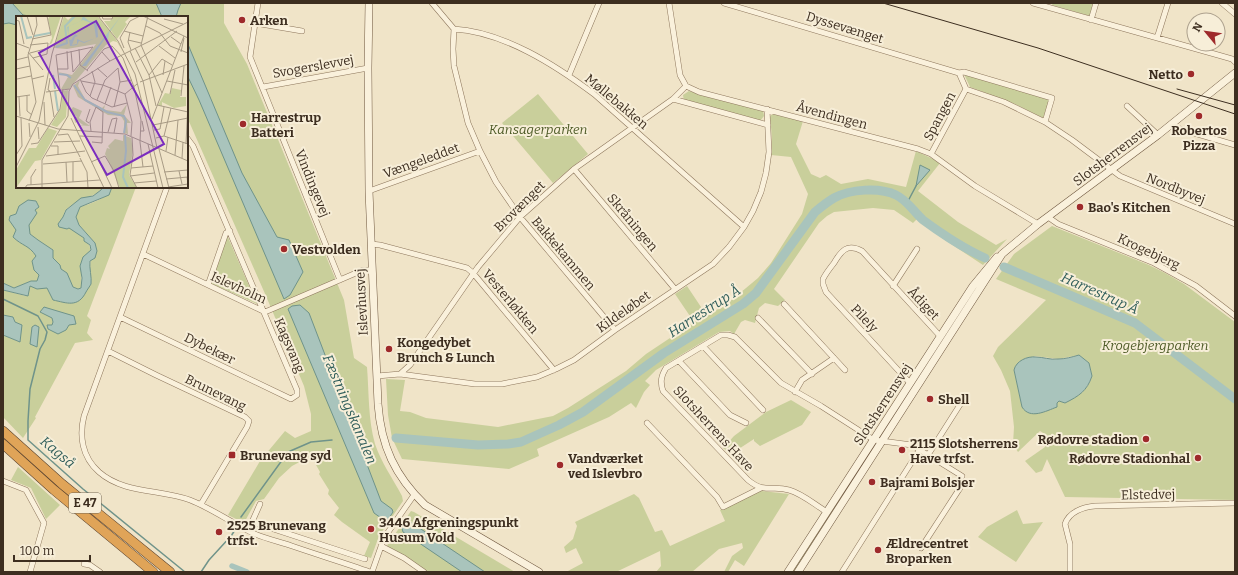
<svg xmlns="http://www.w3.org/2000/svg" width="1238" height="575" font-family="Bitter,serif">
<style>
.green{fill:#c9cf9b;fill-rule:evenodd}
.water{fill:#a9c4bc;stroke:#6f938a}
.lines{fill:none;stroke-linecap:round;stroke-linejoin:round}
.stream{stroke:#6f938a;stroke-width:1.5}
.canal{stroke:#a9c4bc;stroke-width:5.5}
.river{stroke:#a9c4bc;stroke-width:9}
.street-casing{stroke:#8d765c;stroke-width:6}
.secondary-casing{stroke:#6f573f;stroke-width:8}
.highway-casing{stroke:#5b4430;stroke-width:10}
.street{stroke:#faf1dc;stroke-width:5}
.secondary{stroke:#faf1dc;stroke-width:7}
.highway{stroke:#e0a458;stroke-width:9}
.tram{stroke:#3d2e20;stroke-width:1}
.poi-dot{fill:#9e2a2b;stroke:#f7eed8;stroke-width:1.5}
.labels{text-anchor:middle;stroke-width:4;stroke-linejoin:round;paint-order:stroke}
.shield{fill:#f7eed8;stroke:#756857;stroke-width:1}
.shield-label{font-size:12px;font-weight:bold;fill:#3d2e20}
.poi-label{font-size:13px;font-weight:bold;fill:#3d2e20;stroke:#f7eed8;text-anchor:start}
.street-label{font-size:13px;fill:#3d2e20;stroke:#f7eed8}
.park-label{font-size:13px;font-style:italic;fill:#4d5a26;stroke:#f7eed8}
.water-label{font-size:14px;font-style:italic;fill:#2f5d5a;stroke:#f7eed8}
.inset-river{fill:none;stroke:#a9c4bc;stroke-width:2}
.inset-road{fill:none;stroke:#a89b85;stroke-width:1}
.view{fill:#7b2cbf;fill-opacity:0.15;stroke:#7b2cbf;stroke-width:2}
.inset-edge{fill:none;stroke:#3d2e20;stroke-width:2}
</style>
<rect width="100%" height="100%" fill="#f0e4c8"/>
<!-- green -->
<path class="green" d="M12,3H224V23L247,64L344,300L354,358L367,367C369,392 368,419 375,444C381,462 393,479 402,496L403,501L379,536L371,558L364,556L370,542L342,522L334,515L339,508L328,494L329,490L319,474L320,472L311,456L292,466L279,478L264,499L256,501L244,523L228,515L260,461L285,431L295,438L311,431V414L304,386L266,296L187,117V17H35L23,15Z
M1053,3H1093L1090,16L1052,5Z
M3,20H17V187H103C98,196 84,197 75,203C72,205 67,208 65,211C63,215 64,217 61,220C69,225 94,241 90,253C87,259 82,266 81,273C81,278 82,283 81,288L78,289L73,287L50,256L53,250L38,240L30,234L16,214L10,216L36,252L39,275L37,281H31L14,288L3,283Z
M964,74L1050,100L1043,118L1015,104L970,87Z
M689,91L763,110L764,116L760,121L684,101L683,95Z
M538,94L588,154L553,183L502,123Z
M775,114L803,121L796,144L811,174L820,178L826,175L841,184L868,179L906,187L916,151L933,159L940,163L918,191L958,222L996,245L1007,239L983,265L945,240L917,219L913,223L894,210L873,208L834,212L827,216L819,223L774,289L785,300L778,306L765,303L759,308L755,323L745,320L741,322L734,334L730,331L719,332L656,370L645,381L650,385L644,392L636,408L631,403L609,417L537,449L539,456L509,469L402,459L392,438L388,415L386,379L405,380L400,411L410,412L426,418L498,427L553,416L568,408L626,371L646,354L694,322L675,294L687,286L707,316L728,303L758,278L771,263L802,214L808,194L791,157L771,155L772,138L770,117L771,115Z
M112,187H136L87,316L91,320L87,333L93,340L75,343L35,417L36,418L23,438L3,417V335L20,342L15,322L13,317L3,315V290L26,296L29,286L41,283L67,303L91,284C89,266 90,260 95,243L79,225L76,217L80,207C92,203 107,199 112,187Z
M1052,226L1149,265L1165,273L1184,284L1235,322V500L1065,497L1047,459L1042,471L1036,473L1025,461L1045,447L1048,436L1040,431L1018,452L1013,444L1014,427L1010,391L1001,370L993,356L998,347L1046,300L996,279L1014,254ZM1079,355L1089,363L1092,376C1087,391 1079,396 1065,402L1059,401L1057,403L1022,407L1014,370L1035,356L1058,359Z
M227,235L257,304L210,283Z
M791,400L811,412L802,425L760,446L754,441V439L731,454L723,448L734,436L766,412Z
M18,467L60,505L46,519L31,488L11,480Z
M858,471L852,481L794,572H790Z
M761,491L789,494L744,566L735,560L728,572H724L732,556L743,548L742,543L719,549L692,572H656L661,566L660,551L616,572H566L583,563L576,548L566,553L564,547L573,539L577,526L575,522L634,494L639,498L655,532L662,530L670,546L725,521L720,510Z
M1017,510L1023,524L1043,522L1016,562L978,537L987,527Z
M411,511L414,512L515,572H427L398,552L386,547Z"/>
<!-- water -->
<path class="water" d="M3,3H12L23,15L35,17H17V25L9,23L3,24Z
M156,3H181L178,10L176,17H162Z
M187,42L242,173L277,237L289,240L303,272L290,295L284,299L199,100L187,75Z
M920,165L930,170L916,186Z
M103,187H112L109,195L80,207L76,217L79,225L95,243L97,251L95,258L90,261C89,267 92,278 91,284C90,286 87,290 86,292C78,308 67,303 53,300L47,288L37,289L30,286L28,296L3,290V283L14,288L31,281H37L39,275L34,270L32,261L36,256C29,245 22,246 13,237L16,230L9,220L10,216L16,214L19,206L28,200L36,201L39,207L35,210L37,213L29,225L30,234L38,240L53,250V258L60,265L61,269L67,273L73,287L78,289L81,288L82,278L80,266L83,257L91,250L90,245L84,241V238L69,228L67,229L59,227L58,224L63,217L66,210L81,198L93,196L101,190Z
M300,305L309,313L381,501L392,509L393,512L387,521L384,520L374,513L288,309L292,306Z
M44,307L74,316L76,324L69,325L66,330L58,334L48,329L47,325H52L53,322L52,318L40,312Z
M3,315L13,317L15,322L22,325L20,342L3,335Z
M35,325L39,327L37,347L30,344L32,327Z
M1079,355L1089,363L1092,376C1087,391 1079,396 1065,403L1059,401L1057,403V407C1046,411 1030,420 1022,407L1014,370C1016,361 1027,356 1036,357C1043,357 1050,360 1058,359C1065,359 1072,357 1079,355Z
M406,520L409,521L485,572H462L403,532L402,528Z"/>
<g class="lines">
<!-- stream -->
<path class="stream" d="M907,203L916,186
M3,299L38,316L47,332L45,340L40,349L30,389L28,421V440L83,489L185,572
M241,517L288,452L311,442L332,440
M201,572L209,560L231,536L235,530"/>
<!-- canal -->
<path class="canal" d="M232,566L247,572"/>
<!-- river -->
<path class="river" d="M1004,267L1135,323L1235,399
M396,438L478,445L508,444L521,442L559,425L583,412L664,353L743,304L756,293L815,212C821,207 827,202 834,198C850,189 880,187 896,195C907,200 914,212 923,220C942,234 963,248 985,258"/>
<defs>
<path id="street" d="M258,3L250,57L340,280
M432,3L454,29
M669,3L680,75L686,86L699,92L918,149L931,154L975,186L1038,224
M724,3L959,73L966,89L1004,102L1045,122L1072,140L1120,176L1235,224
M1033,3L1218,55L1232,59L1235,62
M1222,3L1235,14
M1091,20L1096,3
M255,23L302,31
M454,29C504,32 555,65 594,94L744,227
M454,29L453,49L454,66L468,123L480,151L496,182L520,217L615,330
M1157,38L1168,3
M959,73L964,72L1052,98L1045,122
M569,75L599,3
M263,87L368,68
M673,99L768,125
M1127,106L1158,135
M1170,126L1235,145
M931,154L966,89
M574,169L675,289
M167,187L84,416C79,436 82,457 99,472C124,494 161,489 190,500C213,509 233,524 255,534C267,539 280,542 292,546C318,555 345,563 370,572
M369,191L480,151
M1048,217L1058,224L1154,263L1196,286L1235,316
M371,244L380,245L467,268L473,273L554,370
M143,254L265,312L363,270H372
M208,285L226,233L230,231
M893,286L917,249
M784,304L845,370
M120,317L291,399L297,395V390L193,146L187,138
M758,318L812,374
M703,346L763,410
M108,351L156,375L245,417L249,421L247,427L201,504
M679,361L730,415L746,423
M400,374L410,365L478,267L520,217L574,169L673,99L686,86
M377,376L400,374L475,384H502L537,377L556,369L574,360L615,330L713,264L729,247L744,227L753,211L761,192L766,173L769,152L767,109
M910,383L826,292L823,284V279C826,273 830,268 834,263C841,251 847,243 862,251L940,336
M795,392L802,380L834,358
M647,423L717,497L723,507L761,488
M928,455L963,400
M3,481L26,490L44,523L30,572
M260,504L252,522L365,559
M827,512C815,505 803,494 789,490C772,485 765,494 748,480L663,391C660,382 661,376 666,368L721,335H728L735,337L781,383L821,406L874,440L912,445L962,476L956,485L960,488L921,548
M381,546L404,558L424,572
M84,564L90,565L100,572
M372,572L384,538L414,495
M842,572L920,449
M1070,572V544L1065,524C1069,512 1083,507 1095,506L1235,503"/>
<path id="secondary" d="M369,3L368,68L369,191L378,404C381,446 395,476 425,505L539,572
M788,572L973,286L997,257
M798,572L1002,254L1038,224L1158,135L1235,73"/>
<path id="highway" d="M3,431L62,484L170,572
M3,444L54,490L153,572"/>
</defs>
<!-- street casing -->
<use href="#street" class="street-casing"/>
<!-- secondary casing -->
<use href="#secondary" class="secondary-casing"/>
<!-- highway casing -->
<use href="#highway" class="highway-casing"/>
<!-- street -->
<use href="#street" class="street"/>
<!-- secondary -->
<use href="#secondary" class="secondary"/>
<!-- highway -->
<use href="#highway" class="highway"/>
<!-- tram -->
<path class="tram" d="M883,3L1038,48L1235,114
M1177,89L1235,105"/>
</g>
<!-- markers -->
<g class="poi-dot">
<circle cx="242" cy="20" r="4"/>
<circle cx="1191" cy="74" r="4"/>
<circle cx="1199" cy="116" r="4"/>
<circle cx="243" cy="124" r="4"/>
<circle cx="1080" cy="207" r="4"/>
<circle cx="284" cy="249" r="4"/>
<circle cx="389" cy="349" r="4"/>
<circle cx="930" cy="399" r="4"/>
<circle cx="1146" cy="439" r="4"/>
<circle cx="902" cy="450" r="4"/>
<rect x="228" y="451" width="8" height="8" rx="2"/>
<circle cx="1198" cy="458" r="4"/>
<circle cx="560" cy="465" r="4"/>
<circle cx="872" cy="482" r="4"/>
<circle cx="371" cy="529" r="4"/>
<circle cx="219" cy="532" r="4"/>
<circle cx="878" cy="550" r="4"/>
</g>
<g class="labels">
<!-- shield labels -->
<rect class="shield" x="69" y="493" width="32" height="20" rx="3"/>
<g class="shield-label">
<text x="85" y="507">E 47</text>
</g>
<!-- poi labels -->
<g class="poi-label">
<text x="250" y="25">Arken</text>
<text x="1183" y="79" text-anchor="end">Netto</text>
<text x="251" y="122">Harrestrup<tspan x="251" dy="15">Batteri</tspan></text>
<text x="1199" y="135" text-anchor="middle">Robertos<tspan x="1199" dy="15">Pizza</tspan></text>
<text x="1088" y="212">Bao's Kitchen</text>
<text x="292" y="254">Vestvolden</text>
<text x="397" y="347">Kongedybet<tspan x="397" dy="15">Brunch &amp; Lunch</tspan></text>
<text x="938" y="404">Shell</text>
<text x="1138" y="444" text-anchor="end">Rødovre stadion</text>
<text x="910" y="448">2115 Slotsherrens<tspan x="910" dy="15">Have trfst.</tspan></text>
<text x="240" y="460">Brunevang syd</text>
<text x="568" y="463">Vandværket<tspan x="568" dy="15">ved Islevbro</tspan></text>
<text x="1190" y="463" text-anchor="end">Rødovre Stadionhal</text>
<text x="880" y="487">Bajrami Bolsjer</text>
<text x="379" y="527">3446 Afgreningspunkt<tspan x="379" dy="15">Husum Vold</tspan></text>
<text x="227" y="530">2525 Brunevang<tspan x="227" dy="15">trfst.</tspan></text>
<text x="886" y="548">Ældrecentret<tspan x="886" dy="15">Broparken</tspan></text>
</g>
<!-- street labels -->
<g class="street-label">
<text transform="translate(845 27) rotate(17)" y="5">Dyssevænget</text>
<text transform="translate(313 66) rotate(-10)" y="5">Svogerslevvej</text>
<text transform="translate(617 101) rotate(40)" y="5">Møllebakken</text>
<text transform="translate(832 115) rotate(15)" y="5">Åvendingen</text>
<text transform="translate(939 116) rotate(-62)" y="5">Spangen</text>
<text transform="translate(1112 154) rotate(-37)" y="5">Slotsherrensvej</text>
<text transform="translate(421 160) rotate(-20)" y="5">Vængeleddet</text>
<text transform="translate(313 183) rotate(68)" y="5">Vindingevej</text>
<text transform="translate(1176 188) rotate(22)" y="5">Nordbyvej</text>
<text transform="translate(519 206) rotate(-45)" y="5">Brovænget</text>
<text transform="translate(633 222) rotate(50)" y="5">Skråningen</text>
<text transform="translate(1149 251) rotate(25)" y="5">Krogebjerg</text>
<text transform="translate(564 253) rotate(50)" y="5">Bakkekammen</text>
<text transform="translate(239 287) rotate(24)" y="5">Islevholm</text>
<text transform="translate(511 301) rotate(50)" y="5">Vesterløkken</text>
<text transform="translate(361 302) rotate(-93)" y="5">Islevhusvej</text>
<text transform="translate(924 303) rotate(47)" y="5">Ådiget</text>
<text transform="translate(623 311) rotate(-35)" y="5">Kildeløbet</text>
<text transform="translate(865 318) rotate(47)" y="5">Pilely</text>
<text transform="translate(290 345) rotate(67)" y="5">Kagsvang</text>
<text transform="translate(210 348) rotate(26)" y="5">Dybekær</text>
<text transform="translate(216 392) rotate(26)" y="5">Brunevang</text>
<text transform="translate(882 404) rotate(-57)" y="5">Slotsherrensvej</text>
<text transform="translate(714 428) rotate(47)" y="5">Slotsherrens Have</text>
<text transform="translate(1148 494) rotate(-1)" y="5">Elstedvej</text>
</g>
<!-- park labels -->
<g class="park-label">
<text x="538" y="134">Kansagerparken</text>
<text x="1155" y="350">Krogebjergparken</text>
</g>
<!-- water labels -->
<g class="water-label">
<text transform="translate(1100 293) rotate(24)" y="5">Harrestrup Å</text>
<text transform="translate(704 311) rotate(-33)" y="5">Harrestrup Å</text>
<text transform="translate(350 409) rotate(67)" y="5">Fæstningskanalen</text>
<text transform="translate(58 452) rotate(40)" y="5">Kagså</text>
</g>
</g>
<!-- overview -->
<g transform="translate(16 16)">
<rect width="172" height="172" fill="#f0e4c8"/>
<path d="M34,0H45L36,27L33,29L36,22L32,3ZM48,0L52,4L57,0H81L94,15L103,28L107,35L108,37L101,26L97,25L90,29L53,73H45L52,61L42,56L56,59L80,28L51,33L38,32ZM98,0H115L109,6L111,8L101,23L88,5H94ZM64,64L62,70L69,83L86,92L89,89L88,93L90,94L105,96L111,88L108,99L115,107H111L112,118L108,117V105L105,100L92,99L62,81L57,70ZM156,72L165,74L164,81H170V90L158,92L146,86V90L142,89L149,77L154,78ZM52,74L50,101L41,111L35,109L45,92L47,75ZM57,91L66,95L63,102L74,110L61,109H67L62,105L59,107L58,101H61L54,95ZM32,112L41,115L25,144L19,145L0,172V154L13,132H20ZM107,119L115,122L117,134L113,159L121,172H104L89,138L91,132L94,133L92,130L99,123L107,125Z" fill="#c9cf9b"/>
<path d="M67,0L73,5L81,6L82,21L68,27L63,25L61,29L54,30L51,11L65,5ZM67,4L78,8L80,22L68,26L61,23V28L56,29L59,21L62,20L59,18L55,24L52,23L53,10ZM105,0L93,17L92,23L88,24L70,50H66Z" fill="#a9c4bc" fill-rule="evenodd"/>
<path class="inset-river" d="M5,0L11,22L16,21M18,20L34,17M40,31L51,27L49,10L59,0M43,58L51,59L55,62M37,59L39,73M58,69L69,84L91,96L108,100L110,105L108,117M39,75L42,95M109,119L110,135L107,161L112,172"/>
<path class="inset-road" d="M11,0L17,19M82,0L102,25L119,58L147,172M86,0L87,3H96L97,0M127,0L172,22M148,3L167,8M0,4L3,5L8,28M130,10L144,17L154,30L172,37M108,15L127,20M114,16L112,26L115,34M155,21L165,28M16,23L35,19L31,0M112,24L125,27M0,27L13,32M14,29L32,27L31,38L17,42M125,29L146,77M125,29L132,0M143,30L159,42M108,32L104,22L114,5L124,0M119,32L133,59L140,90M63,33L64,49L72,55M55,35L57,56M114,35L127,65L141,132M12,36L27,54M86,36L94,45M165,36L168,22M14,37L33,32M0,44L12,41M120,46L161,15M81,52L91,61M0,53L14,50M41,53H52L51,35M71,54L88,33L96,30L107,42L118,71L125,104L124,126L127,151M57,56L77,31M133,59L146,43L156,49M147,59L149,45M34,62L32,74L34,75L38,101M1,63L15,60M16,63L28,60M64,63L70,76L76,82L96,91L111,87M65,65L87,69L109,78M151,65L172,69M104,66L116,64M124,66L172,48M44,74L40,39L77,31M30,76L54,73M154,78L159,54M11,80V95L16,99M74,80L79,66L76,55M165,80L168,50M0,81L14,79M3,81L4,100M81,84L89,64L102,52M28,86L29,109M89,88L95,71M141,89L172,96M98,91L104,66L102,52M0,100L42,113L109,118L172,145M55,102L88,172M136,103L168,20M13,105L20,86L12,39L21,9L20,0M13,107L14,121M73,107L70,105L74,93M137,109L172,102M22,111L23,123M138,114L144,113L148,91M75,115L74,106L80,91L87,96L86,127L76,126M125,115H128L126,105M92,116L96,103L101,102L98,117M42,119L52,118L64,141M64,120L86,121M115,120L116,106L109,78L121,68M148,120L155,92M116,121L117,139L114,159L121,172M140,122L148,120L172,128M38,126L64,125M15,128L22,127L44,93L47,73M132,128L142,172M170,128L172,86M35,130H42V139M143,133L153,172M150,135L152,121M0,139L6,130L5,102M159,139L162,104M30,140L69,135M64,142L71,156L72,172M166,142L167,126M82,143L96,172M50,146L51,166M57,146V166M75,146L89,140L98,155L103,172M27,148L66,145M0,151L23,105L36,38L47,0M115,152L137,150M163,155L166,168M148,156L172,154M114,160L138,157M150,163L172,161M118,167L140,165M15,169V161L20,153M152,171L172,168L171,161M9,172L11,169L84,164M26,172V144L52,100L53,75L57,68L94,45L172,6"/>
<path class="view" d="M80,5L148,128L91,159L23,37Z"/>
<rect width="172" height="172" class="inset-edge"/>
</g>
<!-- border -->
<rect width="1238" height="575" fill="none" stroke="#3d2e20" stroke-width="8"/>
<!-- north arrow -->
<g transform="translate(1206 32) rotate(299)"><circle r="19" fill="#f7eed8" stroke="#ada18e"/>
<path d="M0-3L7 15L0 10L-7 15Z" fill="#9e2a2b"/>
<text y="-6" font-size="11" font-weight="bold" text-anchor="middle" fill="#3d2e20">N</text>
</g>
<!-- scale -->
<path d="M14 555v6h76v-6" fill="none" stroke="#3d2e20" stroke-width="2"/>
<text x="20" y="555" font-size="12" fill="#3d2e20" stroke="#f7eed8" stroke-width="3" paint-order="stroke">100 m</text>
</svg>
